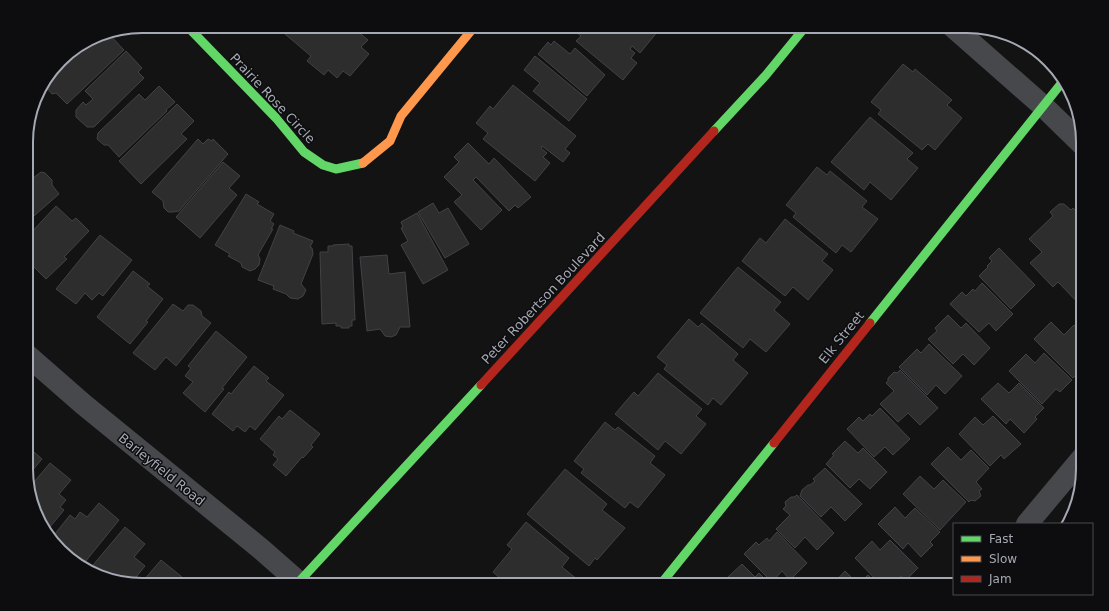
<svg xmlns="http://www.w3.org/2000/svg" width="1109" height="611" font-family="'DejaVu Sans',sans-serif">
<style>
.building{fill:#2d2d2e;stroke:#424346}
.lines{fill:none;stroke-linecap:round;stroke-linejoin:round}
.street{stroke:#47484c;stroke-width:22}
.fast{stroke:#63d668;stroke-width:9}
.slow{stroke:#ff974d;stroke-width:9}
.jam{stroke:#b3261e;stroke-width:9}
.labels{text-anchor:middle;stroke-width:3;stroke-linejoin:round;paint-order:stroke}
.street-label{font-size:13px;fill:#a5a9b3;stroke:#0d0d0f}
.rim{fill:none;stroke:#a5a9b3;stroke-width:2}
</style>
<rect width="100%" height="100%" fill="#131313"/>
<!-- building -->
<path class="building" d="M292,26H351L368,40L361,47L369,54L350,76L343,71L337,78L328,70L324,75L307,61L311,56L285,34Z
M374,26H387L382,33Z
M569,26H652L658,31L640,53L632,46L630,49L635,53L631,58L637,63L623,80L576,41L581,36Z
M106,33H108L124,50L67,104L56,93L52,94L46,87L45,81L87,41L92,46Z
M554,41L570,54L575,48L605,75L587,96L538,54L548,42L551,45Z
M126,51L142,68L138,72L144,78L94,127H87L76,117V110L83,102L86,105L93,99L85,91Z
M535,56L587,99L569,121L533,91L540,83L524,70Z
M903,64L913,72L915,69L952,100L947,105L962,118L935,150L928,144L922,150L878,114L881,110L871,102Z
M513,85L576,136L565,149L570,153L563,162L542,146L541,148L547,153L543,157L550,163L535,181L483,139L488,133L476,123L490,106L493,109Z
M159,86L175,102L166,110L167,111L119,157L108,145H104L97,139L98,133L139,94L145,100Z
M177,104L194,121L181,134L187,139L141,184L119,161Z
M870,117L913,153L907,159L918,168L891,200L870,182L864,190L831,162Z
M198,139L203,144L208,139L212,141L213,139L228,154L179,211L173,212H168L164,208L163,201L152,192Z
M468,143L489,164L494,158L531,197L518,208L515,205L509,211L476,177L473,180L502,210L481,230L454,202L462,195L444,177L459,162L454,157Z
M223,162L240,176L229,188L237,195L200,238L176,217Z
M817,167L827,175L830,171L867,201L862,207L878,219L851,252L842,245L836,253L793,217L796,213L786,205Z
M27,172L33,178L41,172L45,173L52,180V185L59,194L27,222Z
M246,194L259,202L257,204L274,214L270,221L274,224L271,229H273L258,255L260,259L259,265L255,269L250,271L242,267L241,263L228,256L230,254L215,245Z
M433,203L439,213L448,208L469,244L445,258L418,212Z
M1059,204H1064L1071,210L1073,208L1083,218V308L1058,282L1053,287L1030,263L1042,252L1029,239L1053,216L1050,212Z
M56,206L72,221L76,218L89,231L64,257L67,259L46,279L28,261L32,256L27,251V246L30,243L27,241V237Z
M417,213L448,270L423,284L401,245L408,241L401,228L403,227L401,222Z
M785,219L828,254L822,261L833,270L808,300L793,287L785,296L742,261L760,238L766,243Z
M280,225L294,231L293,233L313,241L310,247L312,248L313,254L301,284L306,290L303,296L298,299L290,298L286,294L273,289L274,286L258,280Z
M100,235L132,260L103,296L99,293L92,300L85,293L76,304L56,289Z
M349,244V246H352L355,320H352V326H349V328H341V326H336V323L322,324L320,252H328V246H333V245Z
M999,248L1035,285L1011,309L979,276L988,267L987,266L992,261L989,258Z
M387,255L389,274L405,272L410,327H400L396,335L391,337L385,336L380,329L367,331L360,257Z
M738,267L781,302L774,310L790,324L766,352L750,339L743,348L700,313Z
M133,271L150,284L147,286L163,299L146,321L148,322L130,344L97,317Z
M982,283L1013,314L996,331L989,323L979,332L950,304L962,292L966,296L973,289L975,291Z
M173,304L183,311L188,305H193L201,311L202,316L211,323L176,366L166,357L155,370L133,353Z
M948,315L961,328L966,323L990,348L974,365L963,354L953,364L928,339L937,331L935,328Z
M689,319L698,327L702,323L738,354L733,360L748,373L721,405L713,398L708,405L664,369L667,365L657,357Z
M1051,322L1064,335L1074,325L1083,333V354L1079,358L1083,362V368L1073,378L1034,339Z
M216,331L247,357L222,388L224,389L205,412L183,393L193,382L185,376L191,368L188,366Z
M929,344L962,376L945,394L936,385L927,395L899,367L917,349L921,353Z
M1044,353L1072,380L1060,392L1056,389L1042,404L1009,371L1026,354L1035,363Z
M254,366L269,378L266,381L284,395L255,430L250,426L245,432L237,426L233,431L212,414L229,392L231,394Z
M900,370L938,408L920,425L908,413L898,422L880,404L894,391L886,383L888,381V378L894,372L897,373Z
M658,373L702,409L696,416L706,424L681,454L665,441L658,450L615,414L634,392L638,396Z
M998,383L1009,393L1019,383L1044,408L1035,417L1037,419L1024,433L1010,419L1006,424L981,399Z
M880,408L910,439L893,455L885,447L874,457L847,429L859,417L863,421L870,414L872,416Z
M290,410L320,434L311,445L313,447L303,458L302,457L286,476L273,465L278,459L273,455L275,452L260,439L279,416L282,419Z
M993,416L1021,444L1004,459L1001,455L990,466L959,434L975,417L983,425Z
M605,422L615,430L618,427L655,456L650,463L665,475L638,508L630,502L625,508L581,473L584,469L574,461Z
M845,441L858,453L863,448L887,472L870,489L859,479L850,488L826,464L834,455L832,454Z
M27,446L42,459L27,477Z
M948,447L961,460L971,450L989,468L976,482L982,489L979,491L981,496L975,501L971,500L969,502L931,464Z
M50,463L71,480L59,494L66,500L60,507L64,510L45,533L29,488Z
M825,468L862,504L845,521L831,507L821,517L800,496L802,490L808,485H810L815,481L813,479Z
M565,469L607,504L602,510L625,528L597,560L595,558L589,566L527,514Z
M920,476L934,489L943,480L966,502L940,530L903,494Z
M797,495L834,533L817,550L805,537L795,548L776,529L790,515L783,509L786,506L785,502L791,497H794Z
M99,503L119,520L81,567L51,539L70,515L75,519L80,512L87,517Z
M895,507L905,518L915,508L940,532L930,542L933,545L921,557L908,543L903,549L878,524Z
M526,522L569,558L562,567L578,580L574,585H508L493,572L512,549L507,545Z
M125,527L145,544L134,557L145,566L132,582L88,571Z
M777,532L807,563L790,580L782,571L772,582L744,554L756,542L759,545L767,538L769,541Z
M890,540L918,568L905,581L901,576L895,583L893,581L889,585H881L855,558L872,541L880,550Z
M161,560L182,577L190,585H145L146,584L143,581Z
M742,564L755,577L759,573L771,585H727L732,580L728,577Z
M845,571L858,584L868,575L878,585H832Z
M479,577L489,585H472Z"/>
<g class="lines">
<!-- street -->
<path class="street" d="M952,26L1043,106L1083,145
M27,355L83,404L261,549L302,585
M1027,524L1083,457"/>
<!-- fast -->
<path class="fast" d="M187,26L276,118L304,152L323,165L336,169L363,163
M714,131L766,75L806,26
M870,323L1064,80
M296,585L481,385
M660,585L774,443"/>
<!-- slow -->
<path class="slow" d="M363,163L390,141L401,116L475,26"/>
<!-- jam -->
<path class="jam" d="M481,385L714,131
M774,443L870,323"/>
</g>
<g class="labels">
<!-- street labels -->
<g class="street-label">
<text transform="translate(273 98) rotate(47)" y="5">Prairie Rose Circle</text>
<text transform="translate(543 298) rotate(-47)" y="5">Peter Robertson Boulevard</text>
<text transform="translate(841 337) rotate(-51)" y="5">Elk Street</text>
<text transform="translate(162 469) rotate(39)" y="5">Barleyfield Road</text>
</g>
</g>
<!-- crop -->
<path d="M0 0H1109V611H0ZM142 33H967A109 109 0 0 1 1076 142V469A109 109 0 0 1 967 578H142A109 109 0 0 1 33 469V142A109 109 0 0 1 142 33Z" fill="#0d0d0f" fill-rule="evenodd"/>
<path class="rim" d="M142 33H967A109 109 0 0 1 1076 142V469A109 109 0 0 1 967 578H142A109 109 0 0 1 33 469V142A109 109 0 0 1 142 33Z"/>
<!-- legend -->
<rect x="953" y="523" width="140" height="72" fill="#0d0d0f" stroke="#4a4b51"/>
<rect x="961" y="536" width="20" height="6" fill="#63d668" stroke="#4a4b51"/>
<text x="989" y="543" font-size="12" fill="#a5a9b3">Fast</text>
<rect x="961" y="556" width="20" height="6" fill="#ff974d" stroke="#4a4b51"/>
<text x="989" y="563" font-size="12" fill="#a5a9b3">Slow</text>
<rect x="961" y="576" width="20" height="6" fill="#b3261e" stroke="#4a4b51"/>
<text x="989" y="583" font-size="12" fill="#a5a9b3">Jam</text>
</svg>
